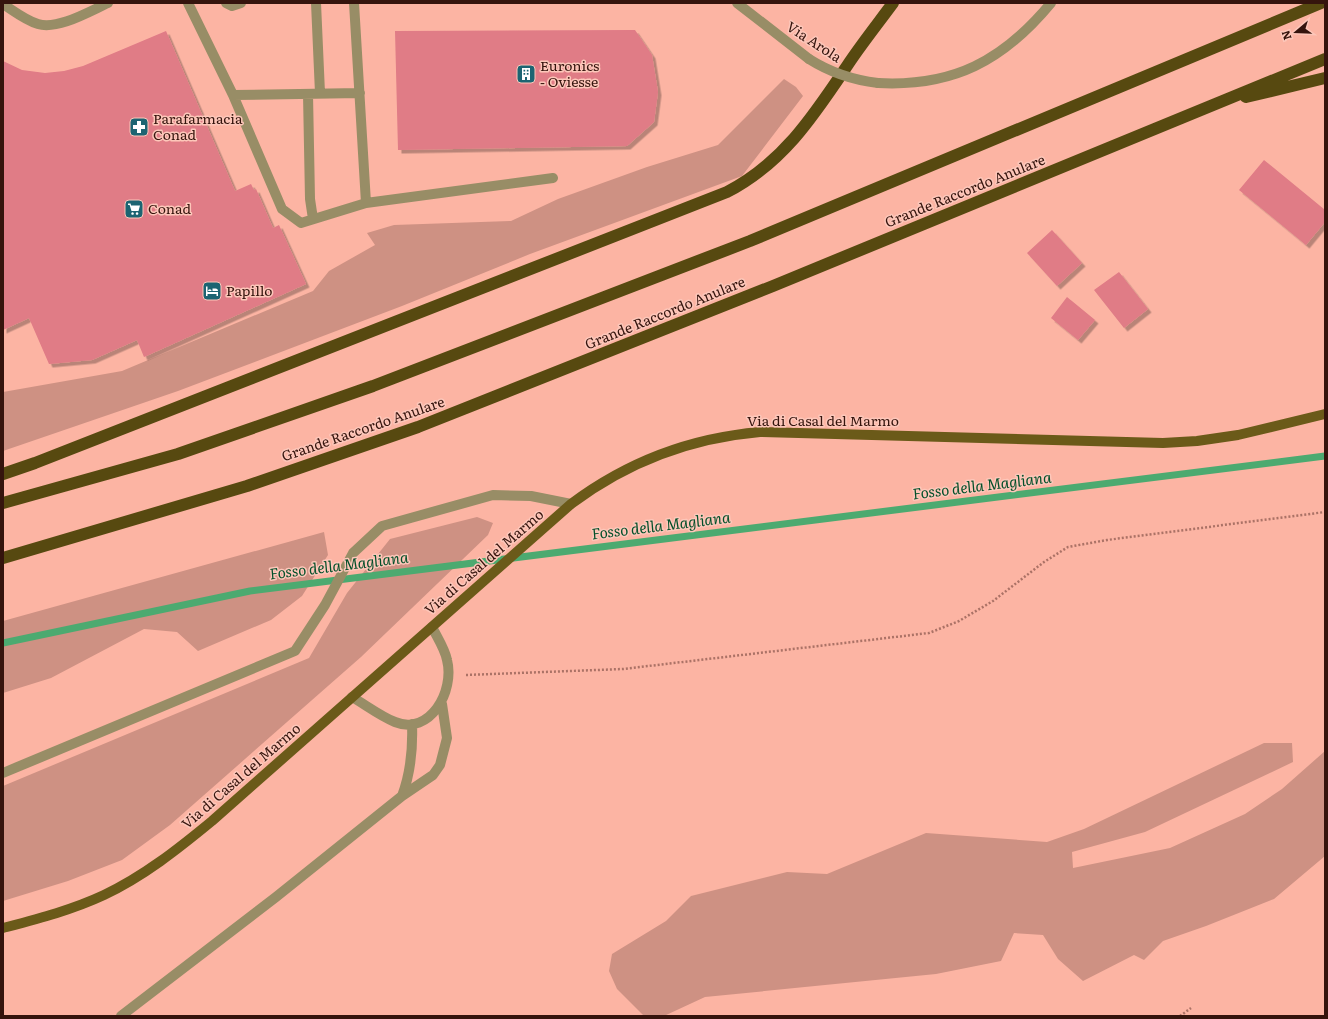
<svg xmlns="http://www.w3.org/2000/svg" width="1328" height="1019" font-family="Literata,serif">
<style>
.green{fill:#ce9183}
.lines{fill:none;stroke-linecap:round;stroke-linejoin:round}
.stream{stroke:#4caa70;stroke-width:7}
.building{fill:#e07b86;filter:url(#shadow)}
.path{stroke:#ab7266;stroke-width:2.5;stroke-dasharray:2 2;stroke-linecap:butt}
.minor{stroke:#988d66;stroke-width:10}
.major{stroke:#6b5a19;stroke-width:10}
.highway{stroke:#574910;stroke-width:12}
.minor-bridge{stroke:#988d66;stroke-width:10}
.labels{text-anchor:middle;stroke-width:3;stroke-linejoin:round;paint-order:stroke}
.street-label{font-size:14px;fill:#35140d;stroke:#fdc7ba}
.poi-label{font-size:14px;fill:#35140d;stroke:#fdc7ba;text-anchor:start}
.water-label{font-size:15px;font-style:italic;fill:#034f29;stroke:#fdc7ba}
</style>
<defs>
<filter id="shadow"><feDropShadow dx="3.5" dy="3.5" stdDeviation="0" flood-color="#0004"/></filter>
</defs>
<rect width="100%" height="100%" fill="#fcb4a3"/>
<!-- green -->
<path class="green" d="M784,79L796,87L803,96L742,176L530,254L402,306L178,391L3,451V392L122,371L313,291L329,271L375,245L367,233L394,225L511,221L558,199L647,167L718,145Z
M477,517L493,523L488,535L361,657L170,825L122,860L68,881L3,901V786L309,658L347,593L390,539Z
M324,532L328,555L302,596L271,620L198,651L177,632L144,629L51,678L3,693V621Z
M1264,743H1292L1293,762L1145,832L1072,852L1073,868L1170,848L1245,814L1282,789L1325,751V856L1274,899L1206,926L1163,941L1144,960L1134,955L1083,981L1058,959L1043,935L1014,933L1001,961L936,974L705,997L664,1016H644L617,989L609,971L612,954L666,921L691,896L787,872L827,874L926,833L1047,842L1084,829Z"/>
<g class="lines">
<!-- stream -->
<path class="stream" d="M3,643L250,591L1325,456"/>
</g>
<!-- building -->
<path class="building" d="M635,30L652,55L658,92L654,122L627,146L398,150L395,31Z
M166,31L235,191L251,184L254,190L256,189L273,228L279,225L306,284L144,357L137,340L92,360L49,364L29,318L3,330V61L22,70L45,73L64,71L83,66Z
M1264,160L1325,210V222L1306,245L1239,190Z
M1052,230L1082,263L1057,286L1027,253Z
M1119,272L1148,309L1124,328L1094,290Z
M1067,297L1095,320L1078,340L1051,318Z"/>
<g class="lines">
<!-- path -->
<path class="path" d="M466,675L623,669L929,633L959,621L993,601L1044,562L1068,547L1107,540L1325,512
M1180,1016L1191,1008"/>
<!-- minor -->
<path class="minor" d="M188,3L233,95L282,209L301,223L366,203L354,3
M226,3L232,6L241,3
M316,3L320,93
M737,3L809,59
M3,4C14,11 25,20 38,24C58,30 90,11 108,3
M878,83C953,87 1003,61 1051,3
M308,94L310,199L313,219
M233,95L360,93
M366,203L553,178
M352,697C366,705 380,716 395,722C430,736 455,691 447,660C445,649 437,637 432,627
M412,724C413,750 411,772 402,796L433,775L440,765L447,738L442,704
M3,773L295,651L325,605L353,553L382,526L493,495L531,496L571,504
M121,1016L276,897L402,796"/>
<!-- major -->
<path class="major" d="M3,928C37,919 72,910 104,895C144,876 178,849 212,821L571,504C627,462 690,438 760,432L1163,443L1197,441L1238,435L1325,414"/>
<!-- highway -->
<path class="highway" d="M1246,97L1325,78
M3,474L35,463L727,192C785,162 816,112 851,60C864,41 879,22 893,3
M3,503L178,454L373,386L750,241L1321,3
M3,558L247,486L418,427L773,286L1325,59"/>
<!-- minor-bridge -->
<path class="minor-bridge" d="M809,59C831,73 853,80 878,83"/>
</g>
<!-- icons -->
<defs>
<symbol id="building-square" viewBox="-11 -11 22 22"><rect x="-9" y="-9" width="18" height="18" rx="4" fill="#1c6472" stroke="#fdc7ba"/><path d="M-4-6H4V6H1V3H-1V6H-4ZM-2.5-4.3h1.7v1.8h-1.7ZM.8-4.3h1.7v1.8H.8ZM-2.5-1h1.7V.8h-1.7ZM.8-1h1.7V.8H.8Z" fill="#fff"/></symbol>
<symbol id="pharmacy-square" viewBox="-11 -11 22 22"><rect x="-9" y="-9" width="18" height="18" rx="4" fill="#1c6472" stroke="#fdc7ba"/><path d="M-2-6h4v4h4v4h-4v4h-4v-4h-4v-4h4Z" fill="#fff"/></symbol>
<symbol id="supermarket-square" viewBox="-11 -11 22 22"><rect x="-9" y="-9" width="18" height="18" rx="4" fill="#1c6472" stroke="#fdc7ba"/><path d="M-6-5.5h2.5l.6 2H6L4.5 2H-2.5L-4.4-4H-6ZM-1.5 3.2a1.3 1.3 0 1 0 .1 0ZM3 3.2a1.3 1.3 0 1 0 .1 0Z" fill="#fff"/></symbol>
<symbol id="hotel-square" viewBox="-11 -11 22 22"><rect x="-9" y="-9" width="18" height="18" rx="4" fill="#1c6472" stroke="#fdc7ba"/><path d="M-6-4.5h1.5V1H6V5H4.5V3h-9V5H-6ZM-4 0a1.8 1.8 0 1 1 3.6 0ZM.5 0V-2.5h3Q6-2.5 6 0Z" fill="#fff"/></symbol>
</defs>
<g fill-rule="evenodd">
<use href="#building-square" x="515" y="63" width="22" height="22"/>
<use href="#pharmacy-square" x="128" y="116" width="22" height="22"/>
<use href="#supermarket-square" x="123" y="198" width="22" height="22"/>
<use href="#hotel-square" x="201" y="280" width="22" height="22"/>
</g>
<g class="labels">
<!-- street labels -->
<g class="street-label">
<text transform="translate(814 42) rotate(33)" y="5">Via Arola</text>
<text transform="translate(965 191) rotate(-22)" y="5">Grande Raccordo Anulare</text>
<text transform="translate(665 313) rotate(-22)" y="5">Grande Raccordo Anulare</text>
<text x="823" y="426">Via di Casal del Marmo</text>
<text transform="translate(363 429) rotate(-19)" y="5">Grande Raccordo Anulare</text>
<text transform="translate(484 562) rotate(-41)" y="5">Via di Casal del Marmo</text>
<text transform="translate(241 776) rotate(-41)" y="5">Via di Casal del Marmo</text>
</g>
<!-- poi labels -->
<g class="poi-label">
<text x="540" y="71">Euronics<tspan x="540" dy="16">- Oviesse</tspan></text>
<text x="153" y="124">Parafarmacia<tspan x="153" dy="16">Conad</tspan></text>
<text x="148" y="214">Conad</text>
<text x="226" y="296">Papillo</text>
</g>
<!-- water labels -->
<g class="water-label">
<text transform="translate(982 486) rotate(-7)" y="5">Fosso della Magliana</text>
<text transform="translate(661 526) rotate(-7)" y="5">Fosso della Magliana</text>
<text transform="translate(339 566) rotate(-7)" y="5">Fosso della Magliana</text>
</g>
</g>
<!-- border -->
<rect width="1328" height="1019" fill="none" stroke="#35140d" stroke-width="8"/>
<!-- north arrow -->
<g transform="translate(1296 32) rotate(251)" stroke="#fdc7ba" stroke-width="3" paint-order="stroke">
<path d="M0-3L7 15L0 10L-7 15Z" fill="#35140d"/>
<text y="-6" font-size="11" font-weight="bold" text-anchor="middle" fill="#35140d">N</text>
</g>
</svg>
